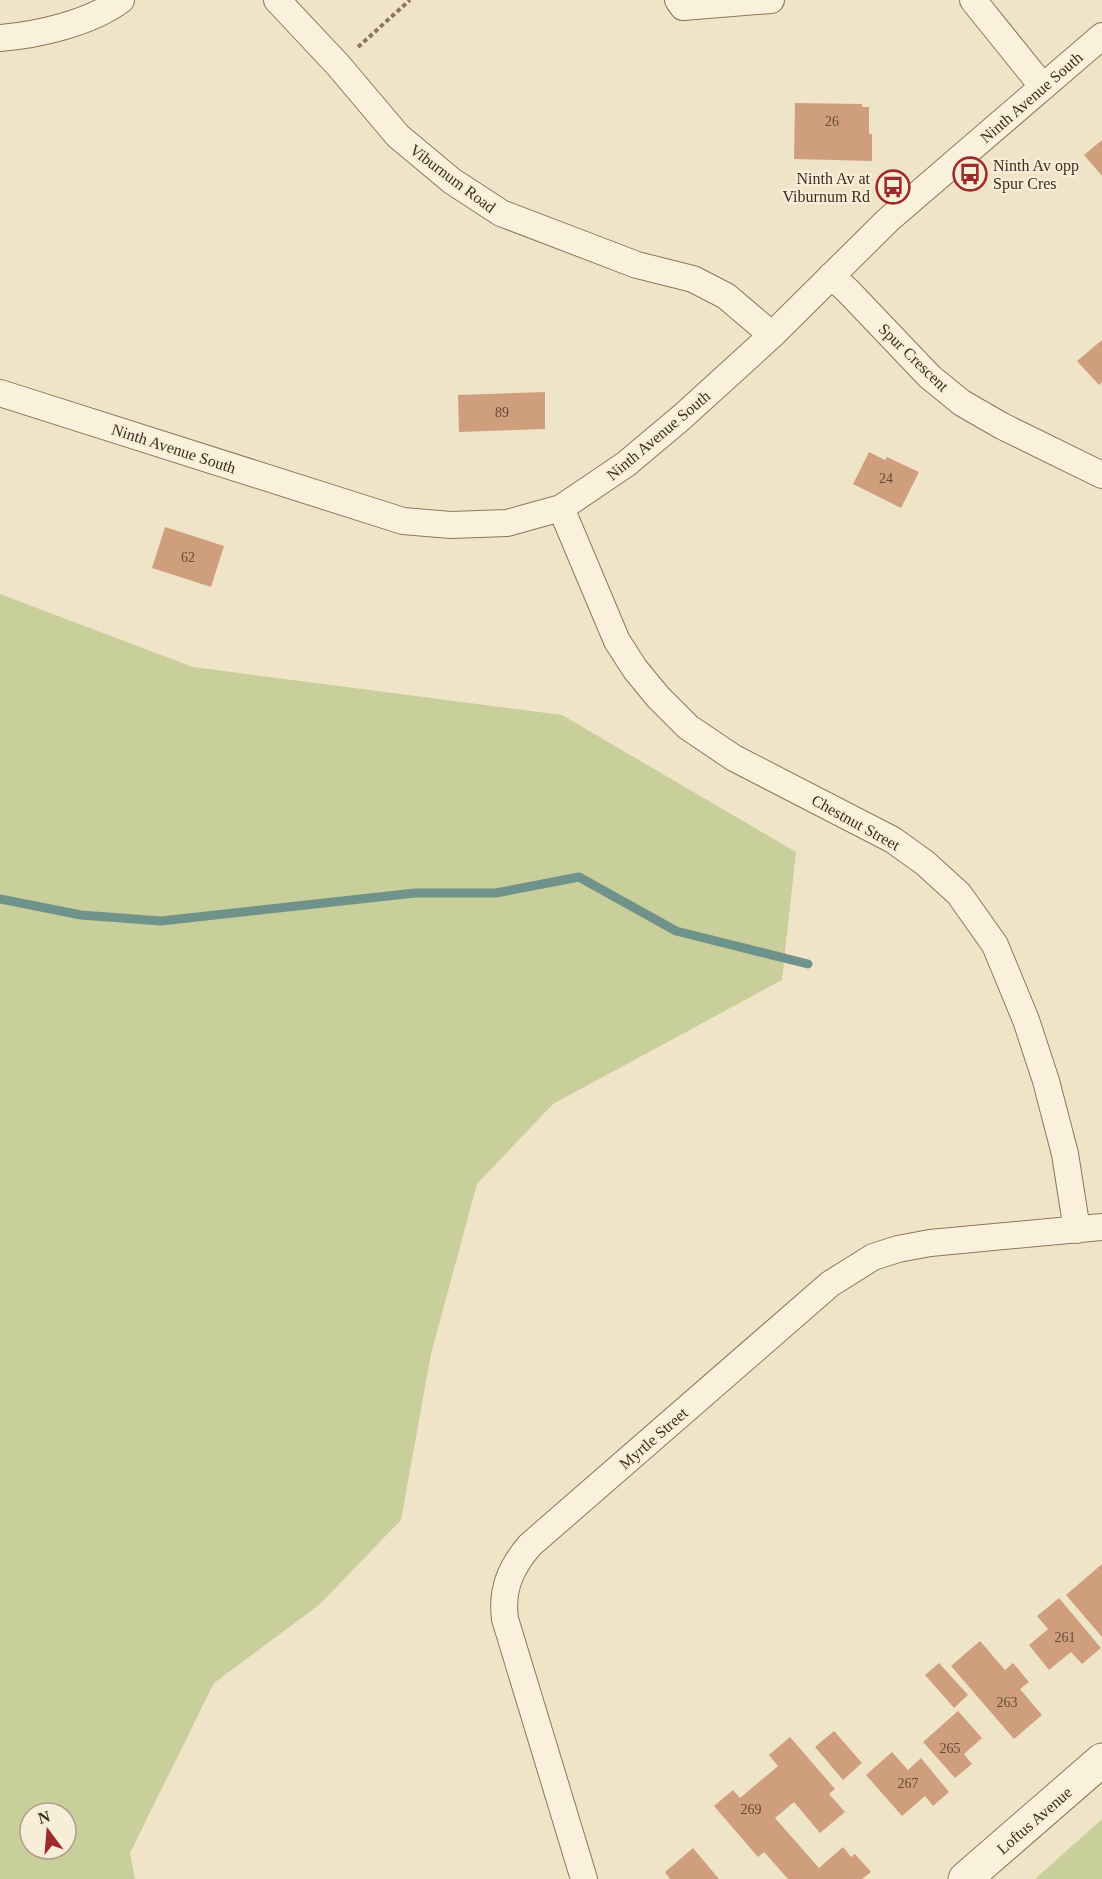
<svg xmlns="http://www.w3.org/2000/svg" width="1102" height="1879" font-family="'Times New Roman',serif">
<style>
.green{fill:#c9cf9b;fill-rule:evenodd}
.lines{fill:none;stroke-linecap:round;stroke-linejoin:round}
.stream{stroke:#6f938a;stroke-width:9}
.building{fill:#cf9f7d}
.minor-casing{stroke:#8d765c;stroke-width:28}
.tertiary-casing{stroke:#8d765c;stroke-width:35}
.path{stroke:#8d765c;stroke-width:4;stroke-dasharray:4.5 3;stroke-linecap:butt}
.minor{stroke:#faf1dc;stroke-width:26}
.tertiary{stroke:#faf1dc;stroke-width:33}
.labels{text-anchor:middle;stroke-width:4.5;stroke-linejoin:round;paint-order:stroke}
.number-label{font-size:14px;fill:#624a37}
.street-label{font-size:16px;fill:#3d2e20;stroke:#f7eed8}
.poi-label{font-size:16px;fill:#3d2e20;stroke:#f7eed8;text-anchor:start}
</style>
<rect width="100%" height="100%" fill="#f0e4c8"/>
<!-- green -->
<path class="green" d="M0,594L193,667L562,715L796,852L782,980L553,1104L477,1184L431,1354L401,1520L319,1605L214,1683L130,1853L135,1879H0ZM30,1813H66V1849H30Z
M1102,1819V1879H1035Z"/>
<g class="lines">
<!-- stream -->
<path class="stream" d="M0,899L81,915L161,921L415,893H496L579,877L676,931L808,964"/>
</g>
<!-- building -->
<path class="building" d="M795,103L862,104V107H869V134H872V161L794,159Z
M1102,140V176L1084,155Z
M1102,340V382L1099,385L1077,361Z
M545,392V429L459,432L458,395Z
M869,452L885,460L887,457L919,472L901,508L853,484Z
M165,527L224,546L211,587L152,568Z
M1102,1564V1637L1066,1595Z
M1059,1598L1101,1648L1082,1664L1071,1652L1049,1670L1029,1645L1048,1629L1037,1616Z
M980,1641L1005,1670L1013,1663L1029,1682L1020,1689L1042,1715L1014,1739L951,1666Z
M939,1663L968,1695L954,1708L925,1675Z
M958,1711L982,1738L964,1754L972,1764L955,1778L923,1742Z
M834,1731L862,1763L843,1780L815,1747Z
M790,1737L835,1789L829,1794L845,1812L820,1833L794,1802L775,1818L819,1868L843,1847L851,1857L855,1854L871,1872L862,1879H788L764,1852L758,1857L714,1806L733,1790L740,1798L778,1766L769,1755Z
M892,1752L908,1770L921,1758L949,1792L933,1806L925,1796L902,1816L866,1775Z
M693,1848L719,1879H670L665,1872Z"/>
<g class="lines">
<defs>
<path id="minor" d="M277,0L338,65L398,136L452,181L501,213L637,265L693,279L726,296L772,335
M678,0L683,7L771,0
M973,0L1043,87
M0,38C38,35 90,23 121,0
M831,276L847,290L930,377L962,403L1002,426L1102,475
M0,393L403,521L451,525L507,523L561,508L626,464L682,417L772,335L888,220L1102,36
M561,508L617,641L635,669L658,697L688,727L734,758L893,840L925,863L959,894L995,945L1026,1020L1046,1081L1065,1154L1077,1230
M584,1879L505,1619C501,1589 511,1567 530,1545L830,1284L873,1257L898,1249L930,1243L1102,1227"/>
<path id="tertiary" d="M965,1879L1102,1760"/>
</defs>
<!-- minor casing -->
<use href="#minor" class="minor-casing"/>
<!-- tertiary casing -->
<use href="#tertiary" class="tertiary-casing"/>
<!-- path -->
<path class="path" d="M358,47L410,0"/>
<!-- minor -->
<use href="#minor" class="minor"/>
<!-- tertiary -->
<use href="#tertiary" class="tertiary"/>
</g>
<!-- icons -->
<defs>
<symbol id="bus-ring" viewBox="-11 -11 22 22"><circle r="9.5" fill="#f7eed8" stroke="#9e2a2b" stroke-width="1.5"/><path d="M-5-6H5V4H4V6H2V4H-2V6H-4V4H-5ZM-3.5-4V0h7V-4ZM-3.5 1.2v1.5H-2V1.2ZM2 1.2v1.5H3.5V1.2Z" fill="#9e2a2b"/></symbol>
</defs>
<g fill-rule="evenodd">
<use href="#bus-ring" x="951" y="155" width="38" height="38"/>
<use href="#bus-ring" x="874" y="168" width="38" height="38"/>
</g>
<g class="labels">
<!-- number labels -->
<g class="number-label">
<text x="832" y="126">26</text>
<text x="502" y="417">89</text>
<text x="886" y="483">24</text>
<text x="188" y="562">62</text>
<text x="1065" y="1642">261</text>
<text x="1007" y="1707">263</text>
<text x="950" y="1753">265</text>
<text x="908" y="1788">267</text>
<text x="751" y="1814">269</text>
</g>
<!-- street labels -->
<g class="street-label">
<text transform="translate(1031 97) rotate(-41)" y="6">Ninth Avenue South</text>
<text transform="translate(453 178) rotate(37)" y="6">Viburnum Road</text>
<text transform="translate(914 357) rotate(44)" y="6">Spur Crescent</text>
<text transform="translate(658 435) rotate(-40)" y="6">Ninth Avenue South</text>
<text transform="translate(174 448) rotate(18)" y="6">Ninth Avenue South</text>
<text transform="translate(856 822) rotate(29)" y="6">Chestnut Street</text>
<text transform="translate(653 1438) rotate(-41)" y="6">Myrtle Street</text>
<text transform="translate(1034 1820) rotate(-41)" y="6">Loftus Avenue</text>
</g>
<!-- poi labels -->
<g class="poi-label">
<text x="993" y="171">Ninth Av opp<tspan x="993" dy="18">Spur Cres</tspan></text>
<text x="870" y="184" text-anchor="end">Ninth Av at<tspan x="870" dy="18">Viburnum Rd</tspan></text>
</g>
</g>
<!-- north arrow -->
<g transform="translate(48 1831) rotate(344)"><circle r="28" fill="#f7eed8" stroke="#ada18e" stroke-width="1.5"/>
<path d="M0-4.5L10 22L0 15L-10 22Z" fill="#9e2a2b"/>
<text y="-9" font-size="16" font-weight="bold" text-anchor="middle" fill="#3d2e20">N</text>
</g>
</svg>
